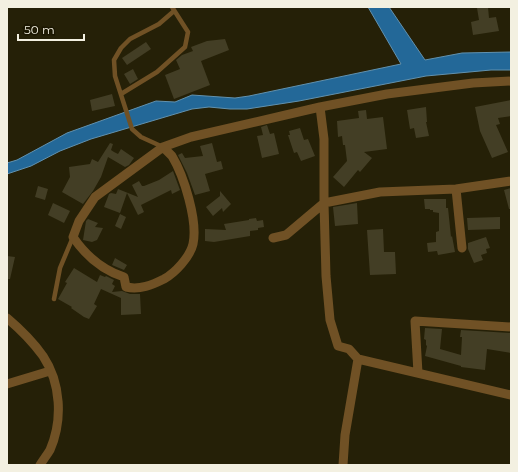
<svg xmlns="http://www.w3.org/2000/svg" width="518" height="472" font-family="Montserrat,sans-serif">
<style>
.water{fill:#236898;stroke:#6191ae}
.building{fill:#433e25}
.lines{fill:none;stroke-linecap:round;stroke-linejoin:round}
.lane{stroke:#705125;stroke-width:4.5}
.street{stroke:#705125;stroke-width:9}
</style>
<rect width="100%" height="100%" fill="#252007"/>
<!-- water -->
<path class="water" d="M368,7H389L425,60L462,53L511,52V70H491L426,76L299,101L247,109H230L209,107L192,109L91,139L60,151L31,166L7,174V163L17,160L67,133L156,101L175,102L192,95L235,98L249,96L401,64Z"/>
<!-- building -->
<path class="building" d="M482,7H488L489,18L496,17L499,31L473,35L471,22L479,20L477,8Z
M225,39L229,50L201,61L210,85L174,99L165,75L180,69L176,60L182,55L193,51L191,47L207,41Z
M146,42L151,49L127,65L122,58Z
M133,69L138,79L130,84L124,74Z
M112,94L115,106L92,111L90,100Z
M511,100V116L498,118L500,124L496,125L508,152L492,158L480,131L475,107Z
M426,107L427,122H426L429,136L416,138L414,128L410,129L407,110Z
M366,110L367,119L383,117L387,149L364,152L372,158L360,172L358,170L344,187L333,177L347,161L345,145H343L342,136L338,137L337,121L359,118L358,111Z
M267,125L270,134L274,133L279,154L262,158L257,136L263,135L261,127Z
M300,128L304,140L308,139L315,156L301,161L297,152L294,153L288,135H290L289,131Z
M110,143L113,144L111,150L114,152L118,154L121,149L134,158L129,165L125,167L108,157L101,177L93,191L83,204L62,192L70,177L69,167L90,164L92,159L98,162Z
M212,143L217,162L221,161L223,169L205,174L210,191L195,195L187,173L178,155L182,153L185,158L203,156L200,146Z
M173,171L180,190L172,194L171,190L141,205L144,212L138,215L127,193L120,213L104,207L109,194L111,193L116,194L118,189L138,197L132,185L139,181L142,186H144L159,180Z
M38,186L48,189L45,200L35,197Z
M511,188V209H509L504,190Z
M220,191L231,204L223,212L222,208L213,216L206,207L220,196Z
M424,199H446V208H448L451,237L452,236L455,252L438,255L437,251L428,252L427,243L436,242V232L439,231V213L433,212V210H430V209H425Z
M53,203L70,211L64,223L48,215Z
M357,203L358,224L335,226L333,207Z
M120,214L126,217L121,229L115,226Z
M500,217V229L468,230L467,218Z
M256,218L257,221L263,220L264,227L258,228V230L250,231V236L214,242L205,241V229L226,230L224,224L249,220V219Z
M88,219L98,223L95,227L103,228L97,240L92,242L83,240L86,221Z
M383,229L384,252H395L396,274L370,275L367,230Z
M486,237L490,248L486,249L487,253L481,255L483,260L474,263L468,249V243Z
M7,256L15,257L10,279H7Z
M115,258L127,265L124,270L112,265Z
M74,268L97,282L100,275L105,277L106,276L114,280L112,284L115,286L112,292L122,291L130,294H140L141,314L121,315V298L101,289L94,304L97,306L89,319L84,317L71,308L72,307L58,299L67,283L65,282Z
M425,328L442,329L440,349L461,355L462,337H460L461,330L511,333V353L487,349L485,370L461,367V366L425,356L427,346L426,345V340L424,339Z"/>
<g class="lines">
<!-- lane -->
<path class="lane" d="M121,94L157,72L185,47L188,32L172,7
M163,147L141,137L132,129L115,76L114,60L121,48L130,39L159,24L174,11
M54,299L60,268L73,237"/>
<!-- street -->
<path class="street" d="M320,107L324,139V203L326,276L330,320L338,346L349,349L358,359L511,395
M163,147C166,150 169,153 172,156C184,176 198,221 193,244C190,257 175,273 164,279C152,285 140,290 126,287L124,277C102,270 86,256 73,237L79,221L95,197L163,147L191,137L320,107L387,94L473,83L511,81
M456,189L462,248
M273,238L286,235L324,203L380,192L456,189L511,181
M7,318C20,329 33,342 43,356C61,383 63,420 50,450C47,455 43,460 40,465
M418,373L415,321L511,327
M7,384L50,371
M343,465L345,435L358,359"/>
</g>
<!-- border -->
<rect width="518" height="472" fill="none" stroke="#f3f0e1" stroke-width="16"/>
<!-- scale -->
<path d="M18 34v6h66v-6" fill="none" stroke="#f3f0e1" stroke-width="2"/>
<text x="24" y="34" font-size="12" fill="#f3f0e1" stroke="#1b1601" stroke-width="3" paint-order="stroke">50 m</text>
</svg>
